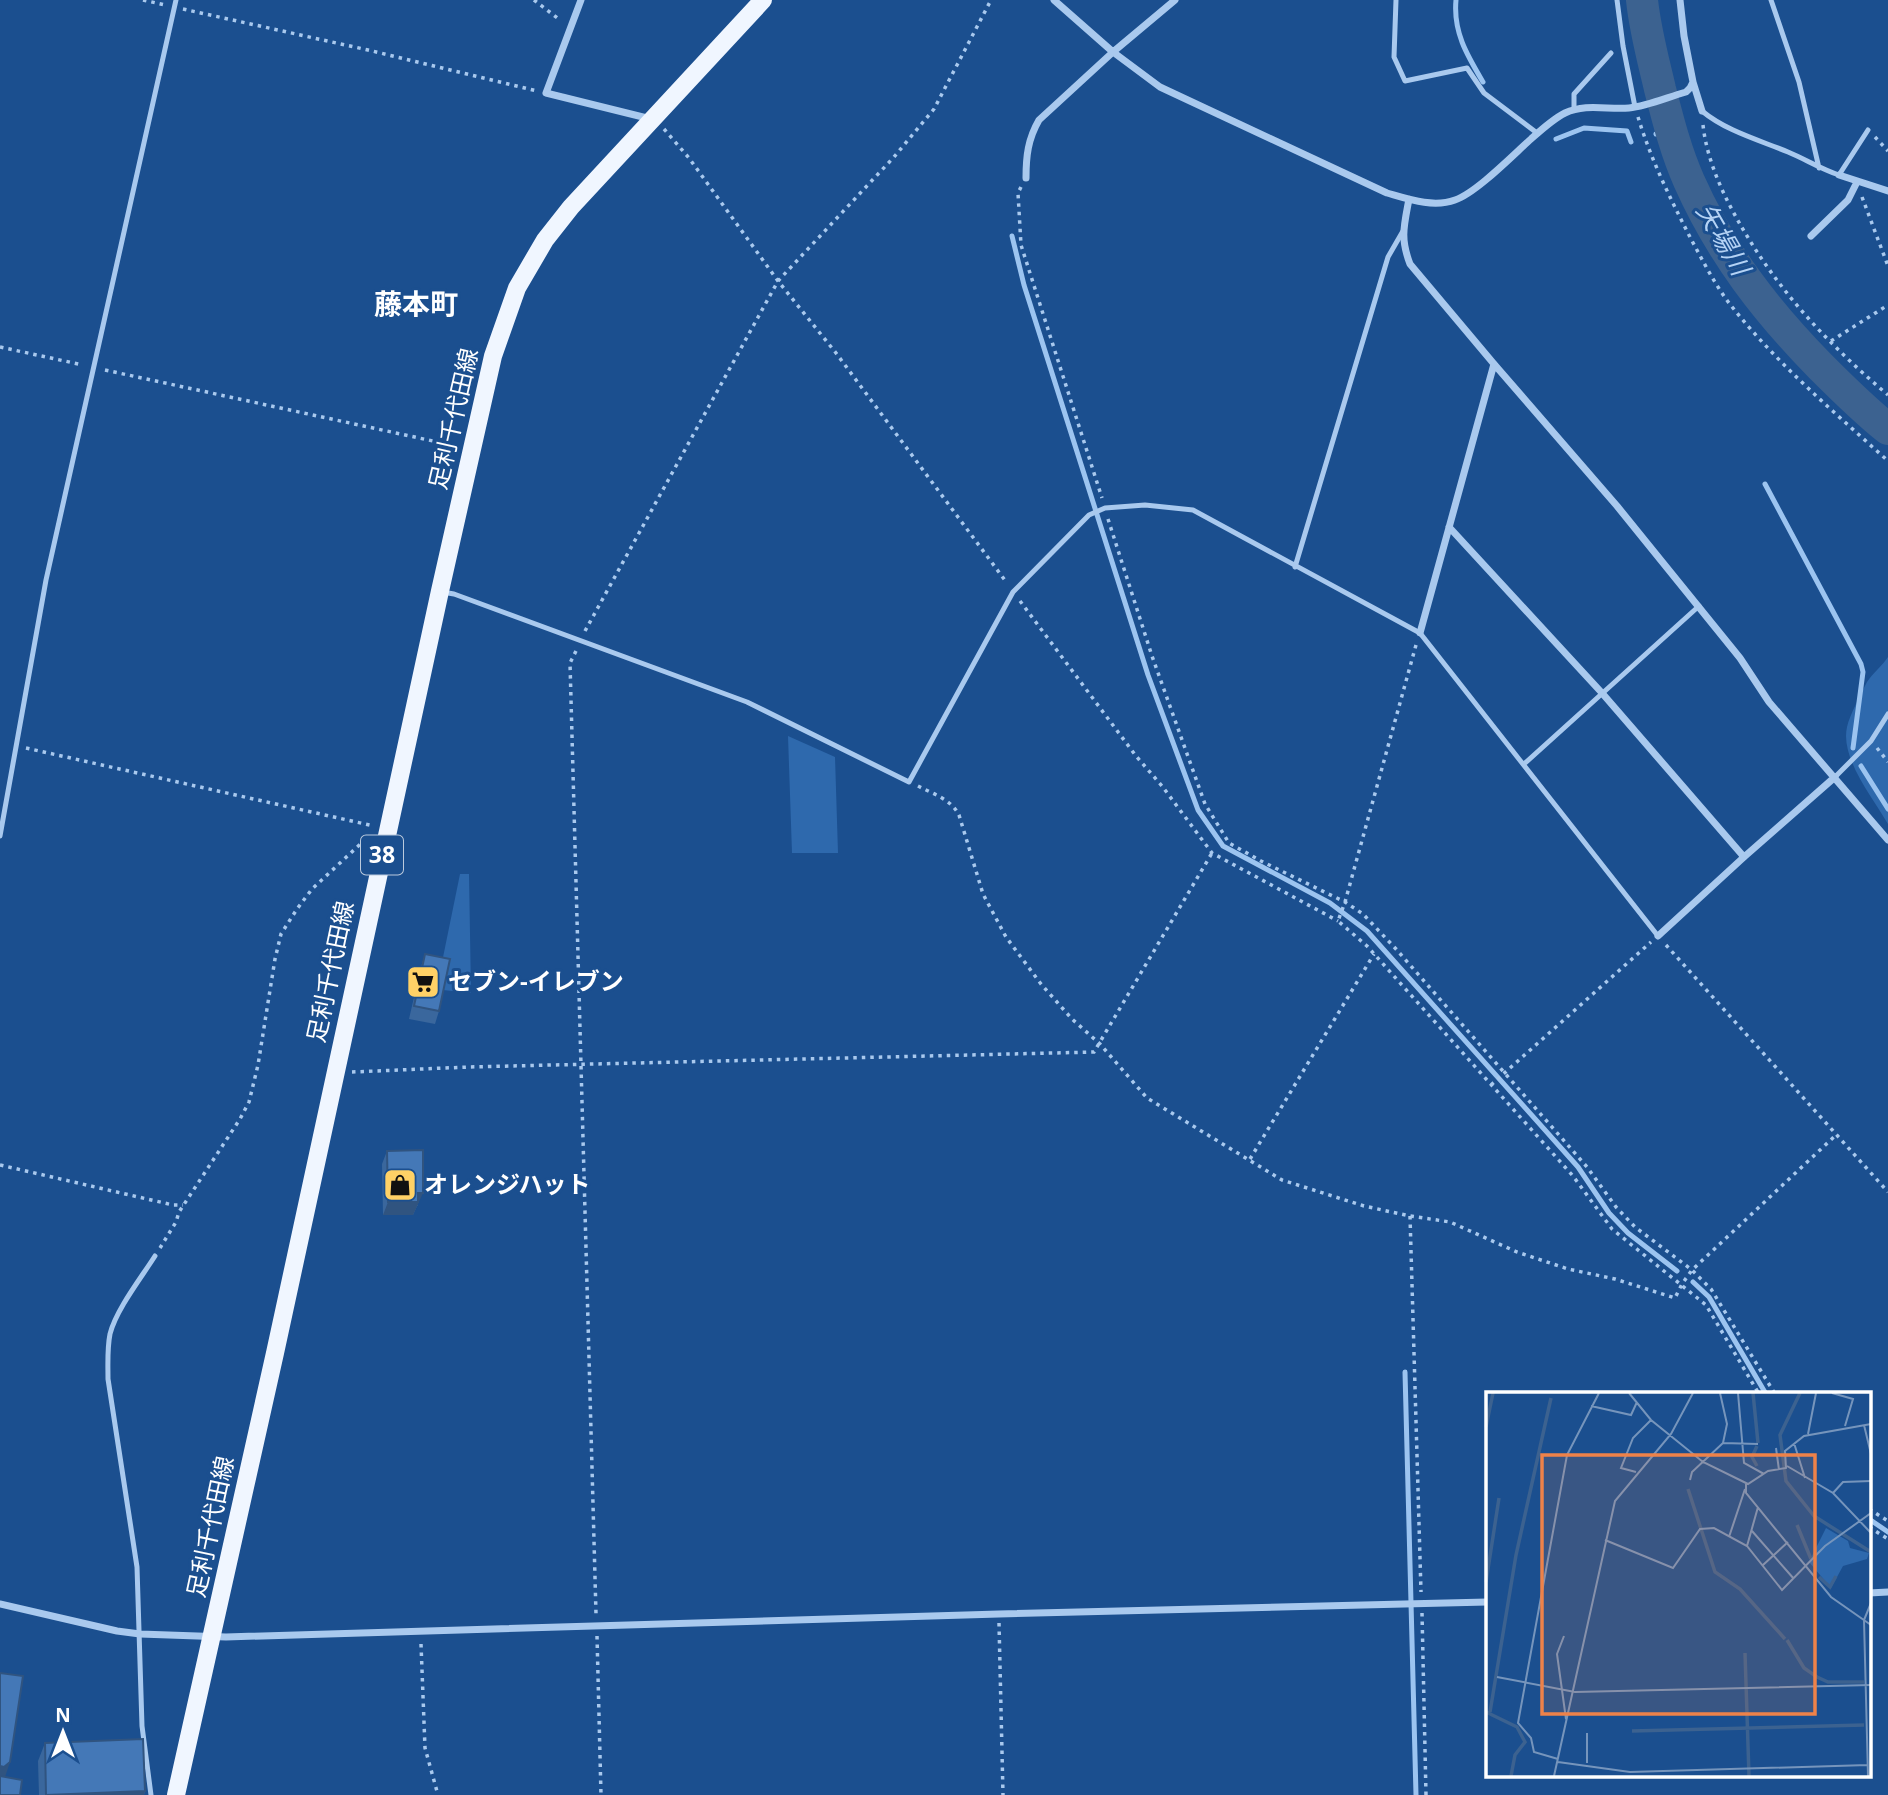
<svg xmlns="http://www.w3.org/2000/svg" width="1888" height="1795" font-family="'Open Sans','Noto Sans JP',sans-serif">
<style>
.green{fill:#2e69ad}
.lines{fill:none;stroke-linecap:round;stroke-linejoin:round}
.stream{stroke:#9cc4f0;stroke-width:5}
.river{stroke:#3c6290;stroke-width:32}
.path{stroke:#a9c9ee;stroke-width:3.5;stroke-dasharray:3.5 5;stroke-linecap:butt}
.service{stroke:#a9c9ee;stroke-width:5}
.minor{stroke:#a9c9ee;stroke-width:7}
.primary{stroke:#f0f6ff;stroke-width:18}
.wall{fill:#3a679d}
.shaded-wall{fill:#305480}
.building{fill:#4478b7;stroke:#305480;stroke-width:2}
.labels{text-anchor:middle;stroke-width:6;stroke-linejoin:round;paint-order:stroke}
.shield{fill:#1b4f8f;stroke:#bbcadd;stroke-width:2}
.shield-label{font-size:23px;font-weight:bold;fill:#fff}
.street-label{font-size:24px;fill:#fff;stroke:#1b4f8f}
.poi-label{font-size:24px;font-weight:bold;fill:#fff;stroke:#1b4f8f;text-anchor:start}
.water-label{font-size:26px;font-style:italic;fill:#b5d3f5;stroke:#1b4f8f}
.quarter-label{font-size:28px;font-weight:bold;fill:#fff;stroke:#1b4f8f}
.inset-river{fill:none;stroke:#3c6290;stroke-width:3.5}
.inset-road{fill:none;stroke:#7695bc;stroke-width:2}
.view{fill:#ee8249;fill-opacity:0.15;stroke:#ee8249;stroke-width:3.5}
.inset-edge{fill:none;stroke:#fff;stroke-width:3.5}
</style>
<rect width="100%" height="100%" fill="#1b4f8f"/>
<!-- green -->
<path class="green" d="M1888,657V824C1873,798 1840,758 1847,727C1850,714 1861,694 1867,682C1873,673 1882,666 1888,657Z
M788,736L835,757L838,853H792Z
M460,874H469L471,993L443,990L440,972Z"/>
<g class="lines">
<!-- stream -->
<path class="stream" d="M1456,0C1453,32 1467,55 1483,82
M1656,134L1671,130
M1556,139L1584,128L1627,131L1631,142
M1012,236L1024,285L1148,675L1198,810L1223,846L1330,903L1367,931L1578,1167L1609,1213L1628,1233L1677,1271
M1765,484L1861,664L1863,672L1853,748
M1861,766L1888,809
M1693,1282L1709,1297L1766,1394
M1405,1372L1416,1795
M1869,1519L1888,1532"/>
<!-- river -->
<path class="river" d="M1642,0C1645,30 1653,59 1660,89C1668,120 1676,152 1689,181C1721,253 1766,311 1821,367C1843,389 1864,410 1888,429"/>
<!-- path -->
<path class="path" d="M143,0L165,5
M534,0L560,20
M183,9L368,50L537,91
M1638,117C1651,160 1671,200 1691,239C1703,261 1714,283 1729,303C1775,362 1833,411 1888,461
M1703,125C1706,152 1716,178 1728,202C1768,280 1822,339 1888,395
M664,129L689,158L778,281L836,353L1007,583
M1875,137L1888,151
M1021,187L1018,193L1021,245L1102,498
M1862,197L1888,266
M1831,341L1888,305
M0,347L83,365
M105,370L456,446
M1108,519L1152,656L1205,804L1229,843L1261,861L1345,902L1363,914L1396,949L1587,1167L1616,1207L1635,1227L1692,1270L1711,1289L1775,1394
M1020,601L1136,756L1162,786L1212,853L1338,921
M585,631L778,281L894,157L934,109L991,0
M1416,645L1345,902L1338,921L1367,946L1573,1176L1612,1229L1706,1305L1759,1394
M576,651L570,663L596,1614
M26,748L374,826
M1877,748L1888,762
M918,786C933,794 951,799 959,815L983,894L1006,937L1041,984L1072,1019L1100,1044L1147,1098L1282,1180L1364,1206L1410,1216L1450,1222L1517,1252L1568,1269L1615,1279L1675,1298L1682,1284L1692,1270L1836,1135
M1666,945L1888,1192
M352,1072L469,1067L1094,1052L1212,853
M1491,1085L1651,942
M1250,1159L1374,954
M0,1165L173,1205H183
M1410,1216L1421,1592
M160,1248L176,1222L179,1212L240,1119L249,1102L258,1065L275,959L281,934L297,909L312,889L369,836
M1869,1509L1888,1521
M1869,1527L1888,1539
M1422,1613L1426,1795
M999,1623L1003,1795
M597,1636L601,1795
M421,1644L425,1748L438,1795"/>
<!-- service -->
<path class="service" d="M1396,0L1394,57L1405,81L1467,68L1484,93L1537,133
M1617,0L1623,46L1635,107
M1771,0L1799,82L1819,168
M1574,110V94L1611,53
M1702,111C1726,131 1759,140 1788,152C1805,159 1821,169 1839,175L1868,130
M1295,567L1388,257L1403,231
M442,592L454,594L747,702L909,782L1013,592L1089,515L1105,508L1145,505L1193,510L1420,633L1658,936
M1524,764L1699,606
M1835,777L1871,741L1888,714
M0,836L46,580L176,0
M151,1795L142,1726L137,1567L108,1379C108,1364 107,1349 110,1334C116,1310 141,1278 155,1256"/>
<!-- minor -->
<path class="minor" d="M581,0L546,93L651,119
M1054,0L1113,52L1160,87L1387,193C1408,199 1433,208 1455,200C1476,193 1513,155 1531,139C1541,130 1553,119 1565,113C1586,103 1608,110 1629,108C1648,106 1668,97 1686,92L1690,88L1693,82L1684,36L1680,0
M1693,82L1702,111
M1839,175L1888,191
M1026,178C1026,156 1028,139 1039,120L1113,52L1175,0
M1409,199C1404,226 1400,238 1410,264L1494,364L1617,506L1740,658L1769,702L1888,840
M1811,236L1848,200L1857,182
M1449,527L1602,693L1744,857
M1420,633L1494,364
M1658,936L1744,857L1835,777
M1869,1593L1888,1592
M0,1604L117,1631L140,1634L226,1637L999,1614L1487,1602"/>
<!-- primary -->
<path class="primary" d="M176,1795L275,1353L440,591L493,356L517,288L545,240L571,207L763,0"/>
</g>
<!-- wall -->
<path class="wall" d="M425,954L439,1011L435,1024L409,1019L421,967Z
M387,1151L418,1206H417L413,1215H383L382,1164Z
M45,1743L145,1791L144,1795H39L38,1761Z"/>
<!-- shaded-wall -->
<path class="shaded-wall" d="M418,1193H423L413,1215H383L388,1202Z
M10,1762L4,1780L0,1782V1766Z
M145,1791L144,1795H46Z"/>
<!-- building -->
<path class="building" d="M425,954L450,959L439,1011L414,1006Z
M423,1150V1193H418V1202H388L387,1151Z
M0,1673L23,1676L10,1762L4,1767L0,1766Z
M143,1739L145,1791L46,1795L45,1743Z
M0,1776L22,1780L20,1795H0Z"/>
<!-- icons -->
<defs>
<symbol id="supermarket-square" viewBox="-11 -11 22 22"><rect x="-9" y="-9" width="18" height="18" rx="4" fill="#ffd166" stroke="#1b4f8f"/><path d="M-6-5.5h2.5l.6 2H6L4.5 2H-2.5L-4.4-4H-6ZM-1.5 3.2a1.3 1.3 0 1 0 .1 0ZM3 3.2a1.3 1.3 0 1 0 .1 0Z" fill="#111"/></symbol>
<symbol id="shop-square" viewBox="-11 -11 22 22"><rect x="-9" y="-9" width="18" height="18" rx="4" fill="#ffd166" stroke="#1b4f8f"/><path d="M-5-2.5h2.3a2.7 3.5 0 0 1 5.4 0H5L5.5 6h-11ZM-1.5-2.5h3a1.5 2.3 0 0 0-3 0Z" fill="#111"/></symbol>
</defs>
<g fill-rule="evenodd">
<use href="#supermarket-square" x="404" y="963" width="38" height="38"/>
<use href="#shop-square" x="381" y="1166" width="38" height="38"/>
</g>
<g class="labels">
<!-- shield labels -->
<rect class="shield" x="361" y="835.5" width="42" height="39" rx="5"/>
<g class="shield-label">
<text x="382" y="863">38</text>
</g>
<!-- street labels -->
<g class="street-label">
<text transform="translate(454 419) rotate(-77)" y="8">足利千代田線</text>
<text transform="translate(331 972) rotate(-78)" y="8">足利千代田線</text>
<text transform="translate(211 1527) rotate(-78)" y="8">足利千代田線</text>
</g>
<!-- poi labels -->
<g class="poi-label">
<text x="448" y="990">セブン-イレブン</text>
<text x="424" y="1193">オレンジハット</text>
</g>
<!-- water labels -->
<g class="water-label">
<text transform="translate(1723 239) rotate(60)" y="9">矢場川</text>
</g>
<!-- quarter labels -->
<g class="quarter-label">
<text x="416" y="314">藤本町</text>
</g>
</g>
<!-- overview -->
<g transform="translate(1486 1392)">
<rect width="385" height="385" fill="#1b4f8f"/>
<path d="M340,136L362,149L364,156L383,161L381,167L357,174L345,196L323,170Z" fill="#2e69ad"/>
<path class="inset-river" d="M267,1L272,51M314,1L294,43L300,89L328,124L385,160M0,35L7,1M271,74L266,65L271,54M202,97L229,180L254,197L299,247M311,133L325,167M333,185L344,195L350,184M0,190L13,106M301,248L318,276L331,285L342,290H378M259,261L263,384M0,320L31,335L39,350L29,363L25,384M4,320L30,163L65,6M146,339L378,333"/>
<path class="inset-road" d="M143,1L165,28L217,70L262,92L282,79L300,76L299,59L318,44L385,32M252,1L258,71L278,82M346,1L367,7L359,34M105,14L145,23L151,10M378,33L385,62M322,42L330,1M237,51L272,52M308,51L319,86M290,56L293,78M301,74L347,101L385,141M150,80L135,76L147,46L165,28M204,88L206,80L237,51L241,32L234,1M260,91V101L345,205L385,233M347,101L357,90L385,89M266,139L308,187M243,145L259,97M119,148L187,176L214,137L228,136L261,154L296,198L339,154L385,121M261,154L272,115M277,173L302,150M78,244L71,262L80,327M11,285L89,300L385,293M101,341V371M72,367L48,360L45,346L32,331L81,63L113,1M72,370L144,380L382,373M68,384L129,109L185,42L207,1M382,384L378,228L385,211"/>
<path class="view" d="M56,63H329V322H56Z"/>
<rect width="385" height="385" class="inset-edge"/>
</g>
<!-- north arrow -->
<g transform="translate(63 1732)" stroke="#1b4f8f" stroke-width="5" paint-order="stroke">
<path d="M0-5L12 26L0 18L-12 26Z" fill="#ffffff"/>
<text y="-10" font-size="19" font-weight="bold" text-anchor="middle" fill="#ffffff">N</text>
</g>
</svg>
